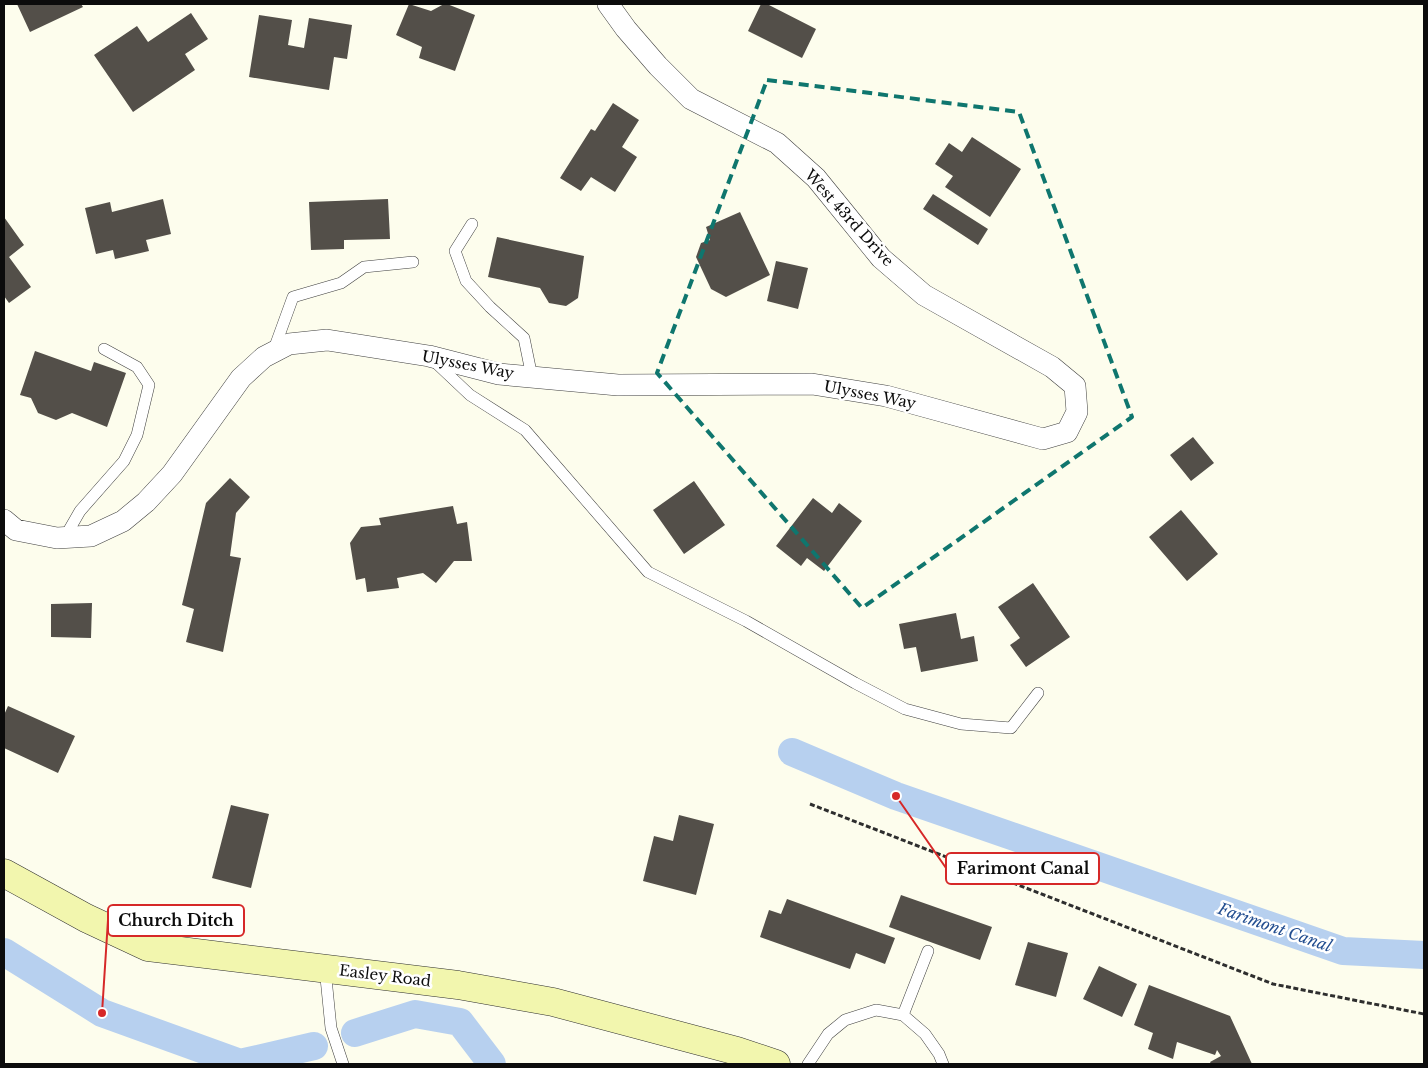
<svg xmlns="http://www.w3.org/2000/svg" width="1428" height="1068" font-family="'Libre Baskerville',serif">
<style>
.lines{fill:none;stroke-linecap:round;stroke-linejoin:round}
.canal{stroke:#b7d0ef;stroke-width:28}
.building{fill:#534f49}
.lane-casing{stroke:#3f3f3f;stroke-width:12}
.street-casing{stroke:#3f3f3f;stroke-width:22}
.secondary-casing{stroke:#2e2e2e;stroke-width:29}
.path{stroke:#2e2e2e;stroke-width:3;stroke-dasharray:5 2.5;stroke-linecap:butt}
.lane{stroke:#fff;stroke-width:11}
.street{stroke:#fff;stroke-width:21}
.secondary{stroke:#f2f6ae;stroke-width:28}
.marked{fill:none;stroke:#0f766e;stroke-width:4;stroke-dasharray:10 6;stroke-linejoin:round}
.labels{text-anchor:middle;stroke-width:5;stroke-linejoin:round;paint-order:stroke}
.street-label{font-size:15px;fill:#0c0c0c;stroke:#fff}
.water-label{font-size:16px;font-style:italic;fill:#234e90;stroke:#fff}
.leader{fill:none;stroke:#d62828;stroke-width:2}
.callout-dot{fill:#d62828;stroke:#fff;stroke-width:2}
.callout{fill:#fff;stroke:#d62828;stroke-width:2}
.callout-label{font-size:16px;text-anchor:middle;font-weight:bold;fill:#0c0c0c}
</style>
<rect width="100%" height="100%" fill="#fdfded"/>
<g class="lines">
<!-- canal -->
<path class="canal" d="M792,752L896,796L1343,951L1424,955
M4,952L102,1013L240,1063L314,1046
M355,1033L415,1014L460,1022L492,1064"/>
</g>
<!-- building -->
<path class="building" d="M17,4H81L83,7L30,32Z
M409,4L431,11L444,4H447L475,15L455,71L419,58L422,47L396,35Z
M761,4H767L816,29L802,58L748,31Z
M191,13L208,39L185,54L195,70L133,112L94,55L137,26L148,42Z
M259,15L292,20L288,45L304,48L309,18L352,25L347,59L334,57L329,90L249,77Z
M613,103L639,120L622,147L637,157L615,192L591,177L581,191L560,178L591,129L595,131Z
M972,137L1021,169L990,217L945,187L953,176L935,164L949,143L962,152Z
M933,194L988,229L978,245L923,209Z
M163,199L171,234L146,240L149,251L115,259L113,250L96,254L85,208L110,202L112,212Z
M388,199L390,239L344,240V249L311,250L309,202Z
M740,212L770,275L726,297L711,289L696,257L701,243L710,240L706,227Z
M4,217L24,245L9,257L31,287L9,303L4,296Z
M497,237L584,256L578,298L566,306L549,303L540,288L488,277Z
M776,261L808,268L798,309L767,301Z
M35,351L91,371L94,362L126,373L107,427L72,413L56,420L38,413L31,398L20,395Z
M1193,437L1214,463L1191,481L1170,455Z
M230,478L250,497L236,513L230,556L241,558L223,652L186,642L194,609L182,605L206,503Z
M694,481L725,525L684,554L653,510Z
M813,498L832,513L839,503L862,521L824,571L807,558L801,566L776,546Z
M453,506L457,524L467,522L472,561H454L436,583L423,573L397,578L399,588L367,592L365,578L356,580L350,543L361,527L381,525L379,518Z
M1181,510L1218,554L1187,581L1149,537Z
M1033,583L1070,637L1026,667L1010,645L1020,638L998,607Z
M92,603L91,638L51,637V604Z
M956,613L961,639L974,636L978,661L921,672L916,647L904,649L899,624Z
M8,706L75,736L58,773L4,748V715Z
M231,805L269,814L251,888L212,878Z
M679,815L714,824L696,895L643,881L654,836L673,841Z
M901,895L992,927L980,960L889,927Z
M787,899L895,938L885,964L856,953L850,969L760,937L769,910L781,914Z
M1028,942L1068,953L1056,997L1015,985Z
M1099,966L1137,984L1122,1017L1083,999Z
M1149,985L1230,1016L1252,1064H1211L1210,1062L1221,1056L1217,1050L1215,1055L1177,1042L1173,1059L1148,1049L1153,1033L1134,1025Z"/>
<g class="lines">
<defs>
<path id="lane" d="M472,224L455,251L466,281L490,307L524,338L532,377
M273,352L293,297L341,283L364,267L413,262
M434,361L470,395L525,430L648,572L746,621L855,683L905,709L961,724L1011,728L1038,693
M65,537L80,511L124,461L137,435L149,385L137,367L104,349
M325,968L331,1028L343,1064
M903,1015L928,951
M808,1064L828,1034L845,1020L876,1010L903,1015L925,1034L939,1054L943,1064"/>
<path id="street" d="M4,520L16,530L57,538L91,536L123,521L146,502L172,474L241,378L264,357L289,344L327,340L429,356L499,374L618,385L812,384L886,396L1043,439L1067,432L1077,412L1075,386L1052,367L924,295L881,258L816,178L777,143L691,99L658,66L626,29L608,4"/>
<path id="secondary" d="M4,873L86,918L148,947L458,985L553,1002L737,1051L776,1064"/>
</defs>
<!-- lane casing -->
<use href="#lane" class="lane-casing"/>
<!-- street casing -->
<use href="#street" class="street-casing"/>
<!-- secondary casing -->
<use href="#secondary" class="secondary-casing"/>
<!-- path -->
<path class="path" d="M810,804L1273,984L1424,1014"/>
<!-- lane -->
<use href="#lane" class="lane"/>
<!-- street -->
<use href="#street" class="street"/>
<!-- secondary -->
<use href="#secondary" class="secondary"/>
</g>
<!-- marked area -->
<path class="marked" d="M767,80L1019,112L1132,417L862,608L657,373Z"/>
<g class="labels">
<!-- street labels -->
<g class="street-label">
<text transform="translate(849 218) rotate(48)" y="5">West 43rd Drive</text>
<text transform="translate(468 365) rotate(11)" y="5">Ulysses Way</text>
<text transform="translate(870 395) rotate(11)" y="5">Ulysses Way</text>
<text transform="translate(385 976) rotate(7)" y="5">Easley Road</text>
</g>
<!-- water labels -->
<g class="water-label">
<text transform="translate(1275 927) rotate(19)" y="6">Farimont Canal</text>
</g>
</g>
<!-- callouts -->
<path class="leader" d="M896 796L946 868M102 1013L108 920"/>
<g class="callout-dot">
<circle cx="896" cy="796" r="5"/>
<circle cx="102" cy="1013" r="5"/>
</g>
<g class="callout">
<rect x="946" y="853" width="153" height="31" rx="5"/>
<rect x="108" y="905" width="136" height="31" rx="5"/>
</g>
<g class="callout-label">
<text x="1023" y="874">Farimont Canal</text>
<text x="176" y="926">Church Ditch</text>
</g>
<!-- border -->
<rect width="1428" height="1068" fill="none" stroke="#0c0c0c" stroke-width="10"/>
</svg>
